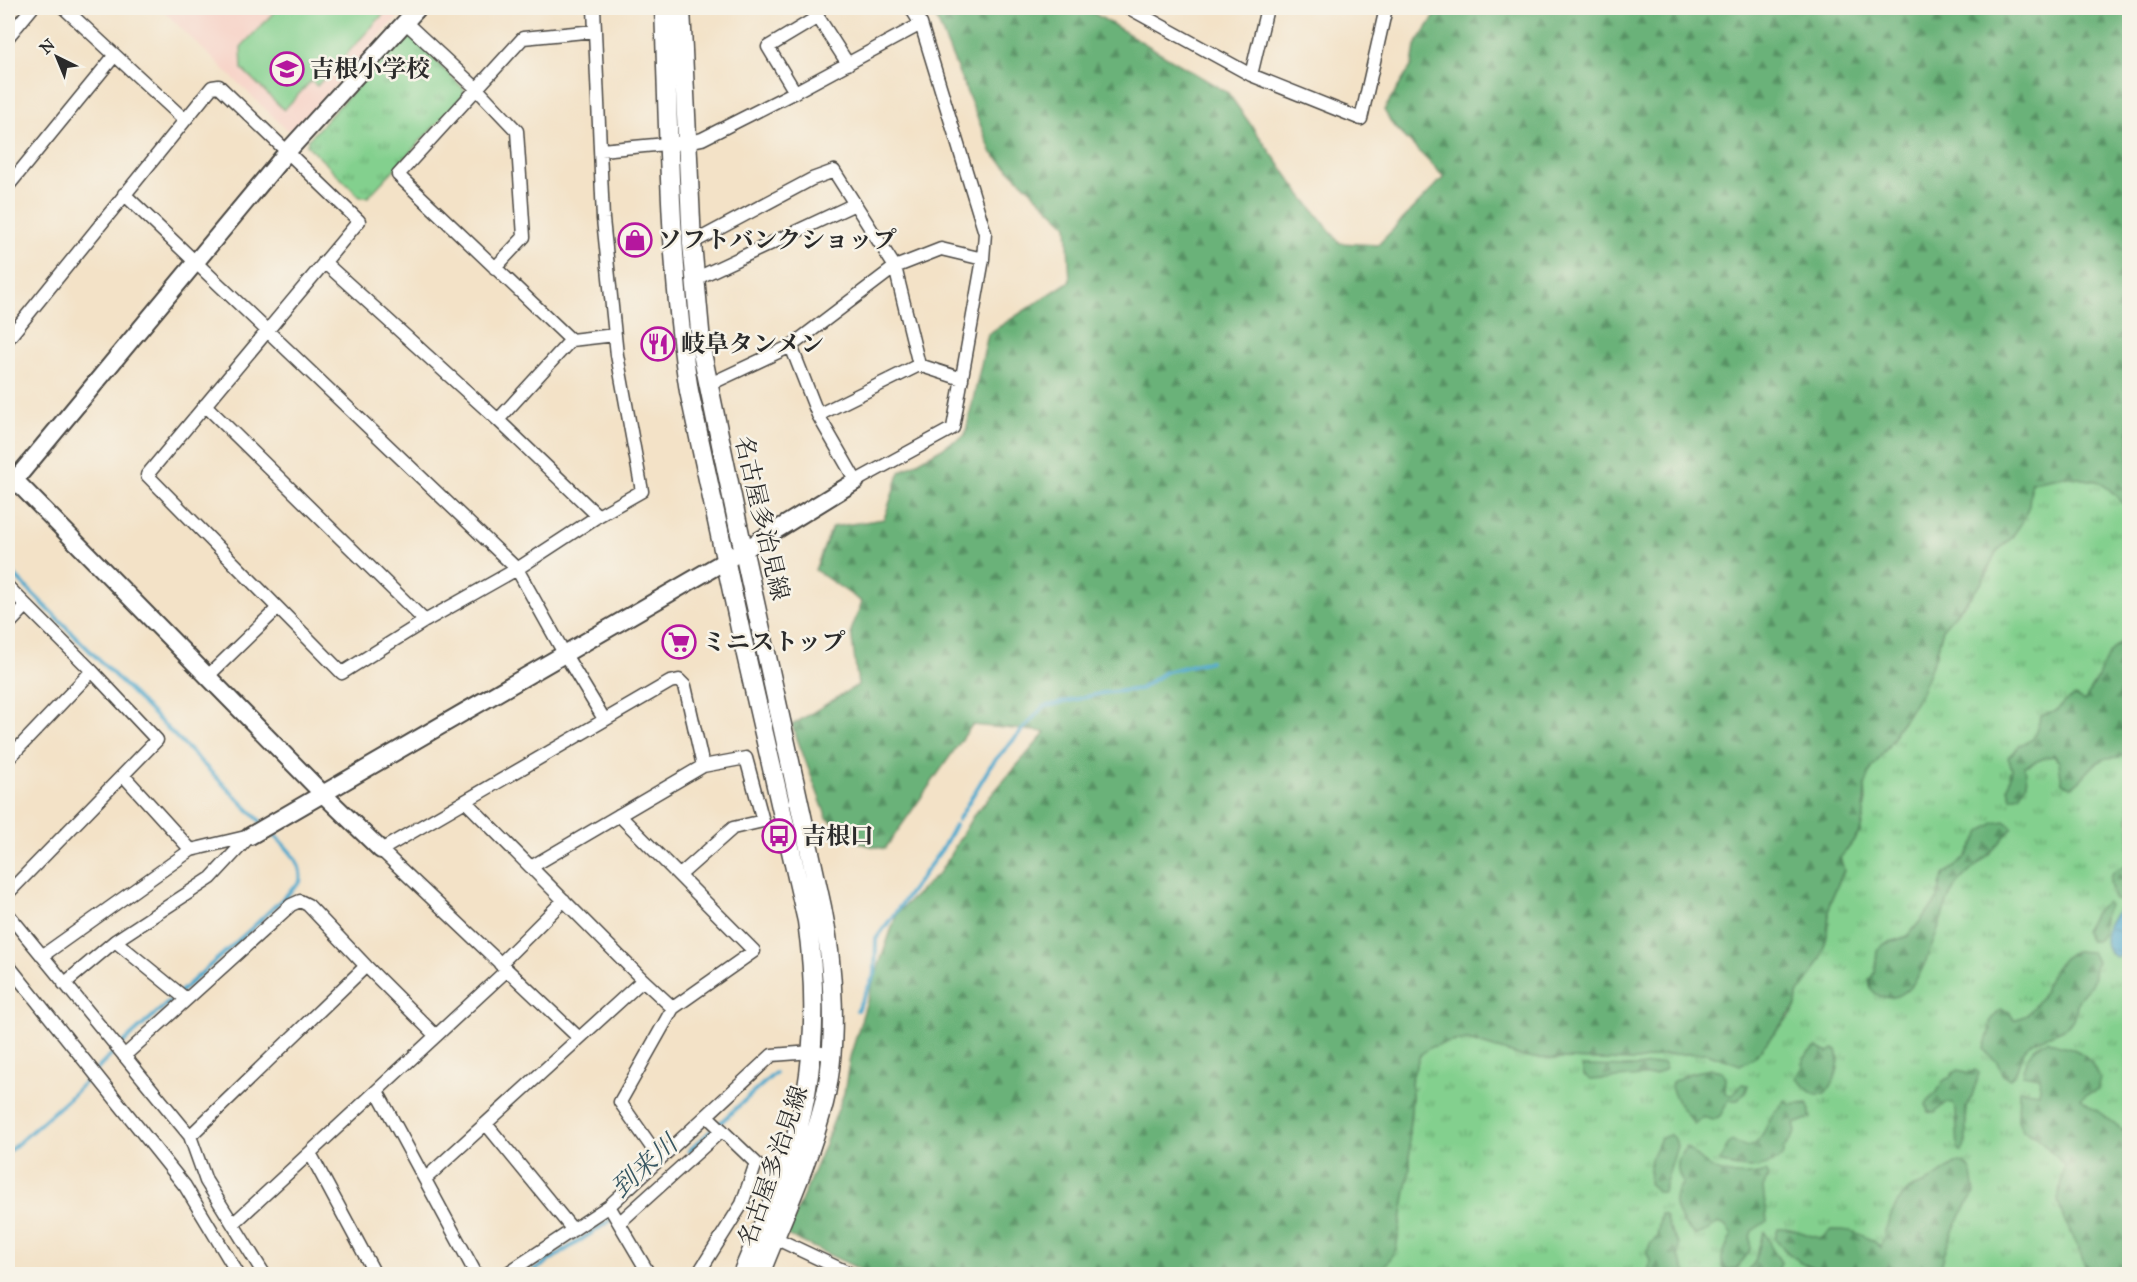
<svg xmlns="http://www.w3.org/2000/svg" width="2137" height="1282" font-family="'IM FELL Great Primer','Noto Serif JP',serif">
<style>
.built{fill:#f7d1c6}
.grass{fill:url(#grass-tufts);stroke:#577e5c;stroke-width:1.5}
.forest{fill:url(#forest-firs);stroke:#4a6e52;stroke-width:1.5}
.pitch{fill:#83d08e;stroke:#577e5c;stroke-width:1.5}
.water{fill:url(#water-ripples);stroke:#3c6a7c;stroke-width:1.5}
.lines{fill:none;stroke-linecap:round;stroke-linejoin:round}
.stream{stroke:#4ea8cc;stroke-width:4}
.street-casing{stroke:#494642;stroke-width:15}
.secondary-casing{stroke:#494642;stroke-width:20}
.primary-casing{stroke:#494642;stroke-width:21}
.street{stroke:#fff;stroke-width:12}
.secondary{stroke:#fff;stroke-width:16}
.primary{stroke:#fff;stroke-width:18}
.labels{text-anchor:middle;stroke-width:5;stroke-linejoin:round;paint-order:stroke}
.poi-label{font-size:24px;font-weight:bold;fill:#2b2b2b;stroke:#f7f3e8;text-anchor:start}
.street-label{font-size:24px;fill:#2b2b2b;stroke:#f7f3e8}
.water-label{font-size:26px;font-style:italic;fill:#375763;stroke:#f7f3e8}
</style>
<defs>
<pattern id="grass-tufts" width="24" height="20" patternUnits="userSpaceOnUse" patternTransform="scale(1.5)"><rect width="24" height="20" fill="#83d08e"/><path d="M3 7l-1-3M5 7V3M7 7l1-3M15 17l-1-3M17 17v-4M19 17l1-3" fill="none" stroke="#6ba974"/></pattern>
<pattern id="forest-firs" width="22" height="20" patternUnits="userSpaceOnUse" patternTransform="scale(1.5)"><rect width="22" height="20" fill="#6ab279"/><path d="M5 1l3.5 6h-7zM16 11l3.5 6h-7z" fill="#579163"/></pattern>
<pattern id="water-ripples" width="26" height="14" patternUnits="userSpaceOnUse" patternTransform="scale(1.5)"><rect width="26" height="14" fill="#4ea8cc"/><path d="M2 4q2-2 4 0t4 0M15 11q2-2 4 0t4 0" fill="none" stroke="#4189a6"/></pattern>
</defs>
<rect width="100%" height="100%" fill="#f7f3e8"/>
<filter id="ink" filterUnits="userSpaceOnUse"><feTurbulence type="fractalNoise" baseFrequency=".0167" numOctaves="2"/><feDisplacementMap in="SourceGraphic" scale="12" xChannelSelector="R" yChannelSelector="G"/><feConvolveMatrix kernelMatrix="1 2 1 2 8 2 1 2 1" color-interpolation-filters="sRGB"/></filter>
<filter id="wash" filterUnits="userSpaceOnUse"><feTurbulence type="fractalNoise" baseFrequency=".008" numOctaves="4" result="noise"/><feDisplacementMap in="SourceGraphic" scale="24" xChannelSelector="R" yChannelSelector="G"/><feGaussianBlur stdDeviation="1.35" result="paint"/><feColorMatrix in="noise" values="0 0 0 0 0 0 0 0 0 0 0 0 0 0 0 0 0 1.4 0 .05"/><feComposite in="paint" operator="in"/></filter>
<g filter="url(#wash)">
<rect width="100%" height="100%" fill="#f3e2c7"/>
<!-- built -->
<path class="built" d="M160,8H406L295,130H287Z"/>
<!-- grass -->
<path class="grass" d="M405,34H409L464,89V95L368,197H360L307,145L308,140Z
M2064,476L2097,481L2109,489L2129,509L2130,565L2127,570L2130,583L2129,1274H1374L1388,1262L1396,1248L1410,1167L1409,1131L1412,1098L1411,1081L1414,1066L1423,1051L1436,1044L1468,1040L1528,1058L1638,1061L1661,1055L1707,1053L1718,1057L1773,1035L1791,1015L1796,1006L1797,995L1812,975L1827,935L1830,902L1844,870L1840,858L1860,832L1866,800L1865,786L1872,768L1894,738L1896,730L1907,715L1936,655L1943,628L1968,600L1989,571V563L1995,554L2012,537L2031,490V482Z"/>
<!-- forest -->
<path class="forest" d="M932,8H1085L1228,93L1299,192L1340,243L1378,245L1444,177L1392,124L1384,110L1412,65L1415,46L1440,8H2129V509L2109,489L2097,481L2064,476L2031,482L2029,505L2023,521L2012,537L1995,554L1981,584L1943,628L1936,655L1921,692L1907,715L1896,730L1894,738L1872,768L1865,786L1864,816L1860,832L1840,858L1844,870L1830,902L1827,935L1821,958L1812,975L1797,995L1796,1006L1755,1057L1740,1065L1707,1053L1661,1055L1638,1061L1528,1058L1468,1040L1454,1041L1431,1047L1420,1055L1411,1081L1412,1098L1409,1131L1410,1167L1396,1249L1388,1262L1374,1274H870L787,1235L825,1144L844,1093L850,1057L871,988L897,913L940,872L973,816L1046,732L972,725L885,849L862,844L827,818L792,725L858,685L851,631L862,602L815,570L832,527L884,519L900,472L965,435L988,334L1070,281L1067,225L992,153Z
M2129,639V752C2117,762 2113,754 2101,760C2089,767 2083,781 2071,787L2062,783L2059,762L2055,756L2047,757L2025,766L2027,783L2021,794L2011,798L2008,788L2012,769L2008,757L2020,745L2033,739L2041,716L2056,711L2064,702L2075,696L2084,701C2089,693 2096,684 2099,675C2105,660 2112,643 2129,639Z
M2005,821L2013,828C2005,835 1999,844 1991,852C1978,865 1962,876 1952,892C1937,917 1925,1006 1883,997C1874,995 1870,988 1869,980L1875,972L1877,951L1884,944L1908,936L1938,899L1941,882L1945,874L1966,857L1981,832L1994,823Z
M2129,865V905L2114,899C2108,878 2106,870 2129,865Z
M2106,902L2109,905C2108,909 2104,914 2104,919C2103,929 2106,933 2096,941H2090L2084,930L2093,915Z
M2075,951L2092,952L2097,962C2093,969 2095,974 2093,980C2090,988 2083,993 2079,999C2076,1006 2076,1016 2071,1022C2061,1036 2039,1034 2027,1047C2018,1056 2020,1072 2010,1079L2003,1075L1997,1062L1984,1050C1985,1040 1992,1031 1990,1022L2000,1009L2009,1012L2014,1020L2027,1015L2041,997L2053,971L2064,958Z
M2048,1040C2055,1045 2062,1045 2071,1048C2086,1054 2094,1063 2100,1078L2097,1090L2085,1095L2081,1099L2129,1134V1274H2088L2077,1244L2064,1220L2058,1201L2064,1165L2037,1137L2023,1131L2018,1120L2019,1090L2038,1093L2040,1077L2022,1074C2026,1057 2032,1046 2048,1040Z
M1817,1047L1828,1053L1833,1049L1837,1050C1842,1064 1835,1083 1825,1094C1808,1096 1808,1088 1796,1078L1803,1067L1802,1063L1808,1053Z
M1663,1063L1666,1069L1655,1075L1591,1080L1584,1075L1582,1066L1636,1067Z
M1711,1069L1722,1071L1726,1077L1725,1094L1733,1095L1742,1084L1748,1085L1746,1091L1738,1100H1729L1720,1116L1713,1120L1703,1117L1694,1124L1680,1106L1671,1088L1672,1082L1690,1073Z
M1958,1070L1970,1073L1975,1070L1979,1073L1972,1097L1966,1106V1143L1962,1152L1958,1150L1956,1111L1953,1104L1945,1103L1935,1113L1928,1112L1926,1104L1937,1092L1943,1081L1949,1079L1953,1073Z
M1786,1100L1790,1105L1807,1103L1810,1111V1118L1794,1124L1796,1132L1784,1148L1782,1157C1763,1171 1741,1170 1720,1162L1726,1148L1731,1141L1747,1147L1754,1145L1761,1137L1774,1113Z
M1670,1135L1675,1139L1677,1146L1663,1192H1657L1649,1183L1651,1158L1660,1138Z
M1686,1147C1693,1152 1698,1158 1705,1163C1720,1176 1747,1178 1765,1172L1768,1176L1763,1188L1767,1221L1752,1231L1750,1237V1250L1736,1269L1724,1271C1718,1257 1726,1248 1732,1235L1725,1226L1718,1223L1705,1232L1695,1235C1679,1222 1666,1200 1683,1183C1675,1170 1676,1159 1686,1147Z
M1960,1162C1975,1167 1972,1179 1975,1193C1958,1217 1944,1245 1940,1274H1905L1901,1269C1882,1266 1876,1272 1859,1274C1827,1279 1794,1264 1775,1239L1778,1228C1797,1227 1807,1237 1822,1238L1831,1230C1849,1230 1853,1230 1869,1239C1875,1242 1878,1243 1881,1248C1884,1229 1896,1196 1914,1187C1919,1185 1923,1185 1928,1182C1939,1176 1948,1167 1960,1162Z
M1661,1214L1665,1215L1669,1228L1679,1244L1678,1257L1687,1274H1648L1650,1261L1647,1253L1650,1244L1657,1237Z
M1765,1232L1772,1249L1781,1262L1777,1274H1745C1751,1268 1756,1261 1758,1252C1760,1244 1760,1239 1765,1232Z"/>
<!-- pitch -->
<path class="pitch" d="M278,8H389L317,86L311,81L284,110L242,69L241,47Z"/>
<!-- water -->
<path class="water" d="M2123,908L2129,910V956L2124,955L2116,957C2096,949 2107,916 2123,908Z"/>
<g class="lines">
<!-- stream -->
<path class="stream" d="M8,569L262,823
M958,820L991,765L1043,707L1103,693L1140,689L1165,672L1210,661
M857,1010L875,974L876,939L942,849L955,825
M689,1151L775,1073
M8,1152L67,1100L125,1041L251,929L300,882C304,861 283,844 269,830
M529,1274L614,1218"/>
</g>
</g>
<g filter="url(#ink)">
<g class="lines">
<defs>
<path id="street" d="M64,8L185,120
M1129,8L1251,75L1361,119L1386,8
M405,22L476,88L517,131L524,237L495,268
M8,37L32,8
M1251,75L1267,8
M795,92L768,47L818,17L848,64
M601,150L688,142L702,139L795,92L921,24
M8,186L115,55
M124,194L517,569L564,653L604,719
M692,243L812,179L834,171L895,267L919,365
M324,262L498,420L598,516
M695,279L855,204
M8,339L212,87L219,86L359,221L147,475L342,673L425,621L517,569L598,516L642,491L617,355L603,219L594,8
M571,340L615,335
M791,346L818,415L856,481L953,428L983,259L985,233L921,24L911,8
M708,385L791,346L895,267L941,249L983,259
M205,405L425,621
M818,415L919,365L962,379
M498,420L571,340L398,175L523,38L595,31
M8,587L92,671L157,740L8,893
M8,625L26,606
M208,676L277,609
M8,759L92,671
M123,775L191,850
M465,801L643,980L673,1008
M619,815L754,951L673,1008L620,1102L660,1159
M531,867L703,766L685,686L679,680L670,682L381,850L579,1038
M680,875L733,828L763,821L746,758L703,766
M8,914L190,1136L206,1181L264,1274
M115,941L186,999
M42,956L191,850L250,836
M500,964L564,900
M8,965L185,1186L238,1274
M64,984L115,941L211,878L250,836
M124,1056L291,905L300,901L308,905L366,966L436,1036
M377,1091L476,1274
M486,1124L573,1230
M190,1136L366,966
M310,1153L375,1274
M425,1179L643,980
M609,1206L649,1274
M619,1223L722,1130
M233,1224L507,970
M775,1238L851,1274
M506,1274L609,1206L772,1055L812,1052L831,1054
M698,1274L742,1204L756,1163L707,1116"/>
<path id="secondary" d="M8,473L323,794L381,850
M15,480L287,152L418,8
M250,836L744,550L856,481"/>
<path id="primary" d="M664,8C669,135 669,265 689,391L741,633L807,921C815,978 816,1037 806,1094C795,1157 766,1216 742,1274
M681,8L692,243L702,353L736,516L822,907C834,965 838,1045 824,1103C809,1162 782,1218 760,1274"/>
</defs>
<!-- street casing -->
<use href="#street" class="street-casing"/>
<!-- secondary casing -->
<use href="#secondary" class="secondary-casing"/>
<!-- primary casing -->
<use href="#primary" class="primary-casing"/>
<!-- street -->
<use href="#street" class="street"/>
<!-- secondary -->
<use href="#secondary" class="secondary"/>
<!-- primary -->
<use href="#primary" class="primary"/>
</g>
</g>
<!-- icons -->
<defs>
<symbol id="school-ring" viewBox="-11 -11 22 22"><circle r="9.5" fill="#f7f3e8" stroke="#b5179e" stroke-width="1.5"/><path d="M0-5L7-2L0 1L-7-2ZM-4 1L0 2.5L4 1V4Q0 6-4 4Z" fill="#b5179e"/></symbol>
<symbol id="shop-ring" viewBox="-11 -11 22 22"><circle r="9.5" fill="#f7f3e8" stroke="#b5179e" stroke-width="1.5"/><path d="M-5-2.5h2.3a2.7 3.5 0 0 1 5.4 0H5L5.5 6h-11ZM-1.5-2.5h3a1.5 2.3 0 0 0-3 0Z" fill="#b5179e"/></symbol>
<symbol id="restaurant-ring" viewBox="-11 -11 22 22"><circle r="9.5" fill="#f7f3e8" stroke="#b5179e" stroke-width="1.5"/><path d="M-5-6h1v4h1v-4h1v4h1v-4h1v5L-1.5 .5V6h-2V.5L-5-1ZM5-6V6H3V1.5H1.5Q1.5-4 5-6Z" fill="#b5179e"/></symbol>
<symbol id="supermarket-ring" viewBox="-11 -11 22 22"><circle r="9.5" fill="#f7f3e8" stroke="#b5179e" stroke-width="1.5"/><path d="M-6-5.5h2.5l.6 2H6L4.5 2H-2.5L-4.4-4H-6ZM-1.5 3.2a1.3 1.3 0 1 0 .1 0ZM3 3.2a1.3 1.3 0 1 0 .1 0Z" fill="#b5179e"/></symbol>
<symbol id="bus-ring" viewBox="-11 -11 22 22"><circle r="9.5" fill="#f7f3e8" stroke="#b5179e" stroke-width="1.5"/><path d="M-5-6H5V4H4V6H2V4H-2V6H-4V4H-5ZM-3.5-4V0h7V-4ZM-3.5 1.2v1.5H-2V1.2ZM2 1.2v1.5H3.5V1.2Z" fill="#b5179e"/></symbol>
</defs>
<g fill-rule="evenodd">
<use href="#school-ring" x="268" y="50" width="38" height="38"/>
<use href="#shop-ring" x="616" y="221" width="38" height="38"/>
<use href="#restaurant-ring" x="639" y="325" width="38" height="38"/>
<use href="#supermarket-ring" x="660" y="623" width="38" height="38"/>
<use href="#bus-ring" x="760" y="817" width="38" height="38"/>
</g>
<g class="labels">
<!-- poi labels -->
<g class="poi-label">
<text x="310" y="77">吉根小学校</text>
<text x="658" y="248">ソフトバンクショップ</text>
<text x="681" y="352">岐阜タンメン</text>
<text x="702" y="650">ミニストップ</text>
<text x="802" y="844">吉根口</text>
</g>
<!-- street labels -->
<g class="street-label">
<text transform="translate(762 518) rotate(77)" y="8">名古屋多治見線</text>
<text transform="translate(773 1166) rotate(-71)" y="8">名古屋多治見線</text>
</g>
<!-- water labels -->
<g class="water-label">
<text transform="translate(644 1166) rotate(-42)" y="9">到来川</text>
</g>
</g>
<!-- margin -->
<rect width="2137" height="1282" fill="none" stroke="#f7f3e8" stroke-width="30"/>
<!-- north arrow -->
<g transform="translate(57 57) rotate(317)" stroke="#f7f3e8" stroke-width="4.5" paint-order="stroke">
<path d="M0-4.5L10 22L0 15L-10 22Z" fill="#2b2b2b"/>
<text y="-9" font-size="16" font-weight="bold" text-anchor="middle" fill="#2b2b2b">N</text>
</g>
</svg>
